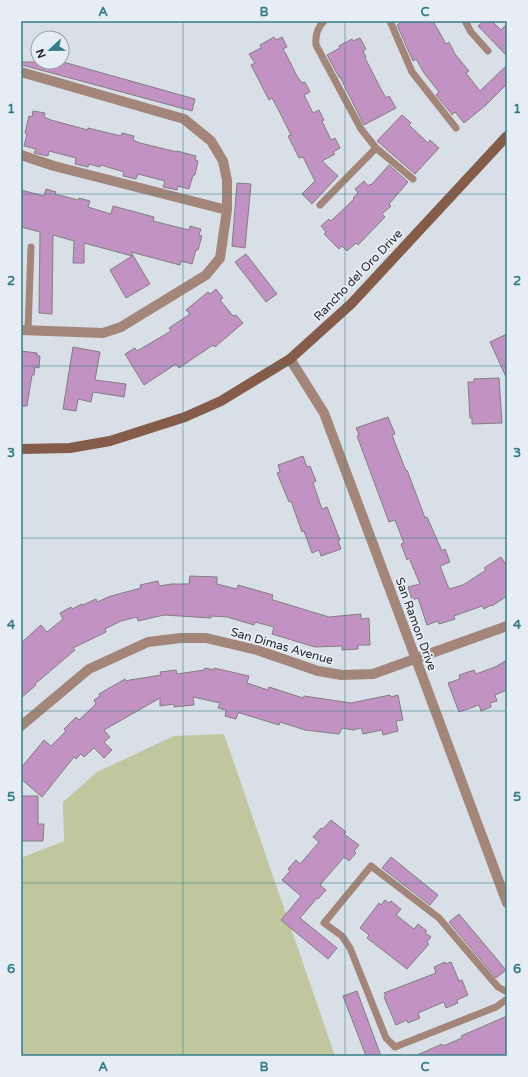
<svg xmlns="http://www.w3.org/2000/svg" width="528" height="1077" font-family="'Varela Round',sans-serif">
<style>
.green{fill:#c0c79f}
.building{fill:#c292c3;stroke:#837d83}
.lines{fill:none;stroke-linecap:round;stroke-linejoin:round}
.lane{stroke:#a38679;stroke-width:7}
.street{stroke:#a38679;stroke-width:10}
.secondary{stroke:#845c49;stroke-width:10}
.grid{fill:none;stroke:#357c88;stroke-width:1;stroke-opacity:0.55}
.labels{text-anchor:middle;stroke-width:4;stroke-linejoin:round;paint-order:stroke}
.street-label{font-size:12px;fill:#26282b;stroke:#e6edf4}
.neatline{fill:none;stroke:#357c88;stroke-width:1.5}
.grid-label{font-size:13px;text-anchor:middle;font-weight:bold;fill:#357c88}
</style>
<rect width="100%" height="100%" fill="#d9dfe7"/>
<!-- green -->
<path class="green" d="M224,734L335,1056H21V858L64,841L63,802L97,772L174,736Z"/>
<!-- building -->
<path class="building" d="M404,21H433L446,44L449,42L455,54L469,71L466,73L480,91L507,65V84L486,105L464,123L455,112L452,115L451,113L436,95L439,92L424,73L416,59L413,61L397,25Z
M484,21H492L501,30L507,24V56L478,26Z
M274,37L276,40L282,37L287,47L283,49L287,56L297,76L302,83L305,82L310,92L304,95L313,113L319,110L324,120L322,121L331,140L335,138L340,148L333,152L335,154L322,161L338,176L312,204L302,194L315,181L303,157L299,158L288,136L291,135L278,109L272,98L269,100L251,65L255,63L249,54L261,48L260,45Z
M360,38L366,49L363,51L366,57L365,58L382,91L386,98L389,96L396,108L364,125L340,77H339L327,55L340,48L339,46L352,39L353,41Z
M22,62H63L195,99L192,111L22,65Z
M33,111L45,113L44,117L51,120L88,130V128L121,136L122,133L134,136L133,140L140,143L177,152V151L196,156L195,160L198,161L195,175H193L189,189L178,186L177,190L163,187L165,181L138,174L136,179L123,176L124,172L101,165L100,167L89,164L88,167L75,164L76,158L49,151L48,156L34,153L36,149L24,146L27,134L25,133L29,116L32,117Z
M402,115L411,123L409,125L428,143L430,140L439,148L415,174L377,141Z
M389,165L408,182L389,204L391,206L382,214L385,217L358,245L356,243L347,251L342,246L339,249L324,234L326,232L321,226L329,219L331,221L354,199L353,198L358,193L355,189L364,181L368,186L370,184L371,185Z
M237,183L251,184L245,248L232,246Z
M46,189L56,192L55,194L78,200L79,198L90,201L88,207L111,214L113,206L154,217L153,221L189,230L190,226L201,229L199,235L202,236L198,250H196L192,264L181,261L180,265L131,252L150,284L126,298L110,270L132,256L84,243V263H73L74,241L53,235L52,314L39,313L40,232L21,227V190L44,196Z
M246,254L277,294L266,302L235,262Z
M216,289L223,298L220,300L233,316L236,315L243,323L215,347L213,345L179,368L176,364L144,385L125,354L135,348L137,351L171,331L169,328L190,314L186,310L208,292L210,294Z
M507,334V379L490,342Z
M73,347L100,352L95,380L126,384L124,397L93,392L91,402L78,399L76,411L63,409Z
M21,351L37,353V356H40L39,368L35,367L34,375H32L27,406H21Z
M499,378L502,423L472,424V418H470L468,382H474V379Z
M388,417L395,434L392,435L406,471L407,470L425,518L427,517L442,551L445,549L450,562L440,566L449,589L463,585L486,570L484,568L501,557L507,566V596L492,606L491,605L484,609L482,606L454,616L455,619L439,624L438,621L427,625L418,598L412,600L408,587L420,584L409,558L407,560L401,544L404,543L395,520L389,522L357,436L359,435L356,428Z
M303,456L307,467L310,466L316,481L313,483L322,509L327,507L340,540L338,541L341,549L321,556L319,550L312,553L304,531L302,532L291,501L289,502L277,473L280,472L278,465Z
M190,576L217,577V584L237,589L238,585L273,595L272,598L273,600L329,617L361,614V619L369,618L370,645H358V649L342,650V646L315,647L272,634L274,627L255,622L254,625L227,617L211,616V618L164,615L138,621L137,617L121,621L105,629L106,632L73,648L75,650L35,684L36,685L21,698V643L41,625L47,632L63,619L60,613L71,607L72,609L82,604L83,605L96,599L97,602L111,596L141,588L140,585L158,581L159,586L172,584H189Z
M507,660V690L495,695L497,701L490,703L491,707L481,711L479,705L459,712L448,683L460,679L459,675L474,670L476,674L495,667Z
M205,668L214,670V668L249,676L247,683L268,690L269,687L303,698L304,696L351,703L390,695L391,697L398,695L403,720L396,721L398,731L383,735L382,730L363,734L361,728L353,730L342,728L339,734L305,730L280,722L279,725L240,713H238L236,719L225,716L226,710L218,708L220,703L193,697L194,705L174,707V704L160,706V698L104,730L110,737L104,742L112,750L104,758L94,748L84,757L81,754L76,759L74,757L42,797L21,779V768L44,740L51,746L66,731L64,729L76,717L79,720L96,704L94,700L100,696L99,694L125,679L126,681L130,680L161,675L160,672L176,670L177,674L204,670Z
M21,796H38V824H44L43,841H21Z
M331,820L346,832L344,834L359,845L354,851L356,853L349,861L344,857L320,885L326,890L318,899L317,898L300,918L337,948L328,959L281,920L301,896L282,880L290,871L288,869L296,860L300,864L319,842L313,837L321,828L323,829Z
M391,857L438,895L430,905L382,868Z
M385,900L389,903L391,901L401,909L396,915L414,929L418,924L427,931L425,933L431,937L427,942L429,944L407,969L367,938L369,935L360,928L379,903L381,905Z
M459,914L506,970L496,978L449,922Z
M445,962V964L451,962L459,981L462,980L468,995L457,1000L458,1003L446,1008L444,1002L418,1013L420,1018L408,1023L407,1020L396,1025L384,997L386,996L384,993L436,973L434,967Z
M357,991L381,1056H366L343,996Z
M507,1016V1056H415L442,1044L443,1046L462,1038L461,1036Z"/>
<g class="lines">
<!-- lane -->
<path class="lane" d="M324,21C317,28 315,35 316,45L361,129L376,148L413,179
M390,21L412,72L456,128
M465,21L471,32L488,51
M320,205L376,148
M28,330L31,247
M507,992L498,987L439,918L371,866L324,923L342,936L350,948L386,1038L395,1047L496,1007L507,999"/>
<!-- street -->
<path class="street" d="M21,72L184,119L211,141L223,161L227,180V210L220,258L206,275L121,327L103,333L21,330
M21,155L54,166L227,210
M290,359L324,413L507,903
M21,726L89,669L148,642L181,638H206L257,650L318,671L342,675L373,674L507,626"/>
<!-- secondary -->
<path class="secondary" d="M21,449L70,448L110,441L185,417L221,401L290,359L351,304L507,136"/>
</g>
<!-- grid -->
<path class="grid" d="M183,21V1056M345,21V1056M21,194H507M21,366H507M21,538H507M21,711H507M21,883H507"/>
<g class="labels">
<!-- street labels -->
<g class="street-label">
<text transform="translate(358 275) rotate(-46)" y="4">Rancho del Oro Drive</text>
<text transform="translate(416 624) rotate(70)" y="4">San Ramon Drive</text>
<text transform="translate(282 646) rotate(16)" y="4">San Dimas Avenue</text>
</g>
</g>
<!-- border -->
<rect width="528" height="1077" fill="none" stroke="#e6edf4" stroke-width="44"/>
<!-- north arrow -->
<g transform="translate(50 50) rotate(248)"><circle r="19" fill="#e6edf4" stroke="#999ea4"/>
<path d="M0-3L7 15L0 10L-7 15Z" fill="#357c88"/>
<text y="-6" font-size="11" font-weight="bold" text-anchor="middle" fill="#26282b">N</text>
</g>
<rect x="22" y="22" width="484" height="1033" class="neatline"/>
<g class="grid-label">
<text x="103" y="16">A</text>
<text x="264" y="16">B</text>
<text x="425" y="16">C</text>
<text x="11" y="113">1</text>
<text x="517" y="113">1</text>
<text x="11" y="285">2</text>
<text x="517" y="285">2</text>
<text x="11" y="457">3</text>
<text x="517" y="457">3</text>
<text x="11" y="629">4</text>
<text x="517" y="629">4</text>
<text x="11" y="801">5</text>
<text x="517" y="801">5</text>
<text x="11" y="973">6</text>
<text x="517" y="973">6</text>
<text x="103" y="1071">A</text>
<text x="264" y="1071">B</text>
<text x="425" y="1071">C</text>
</g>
</svg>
